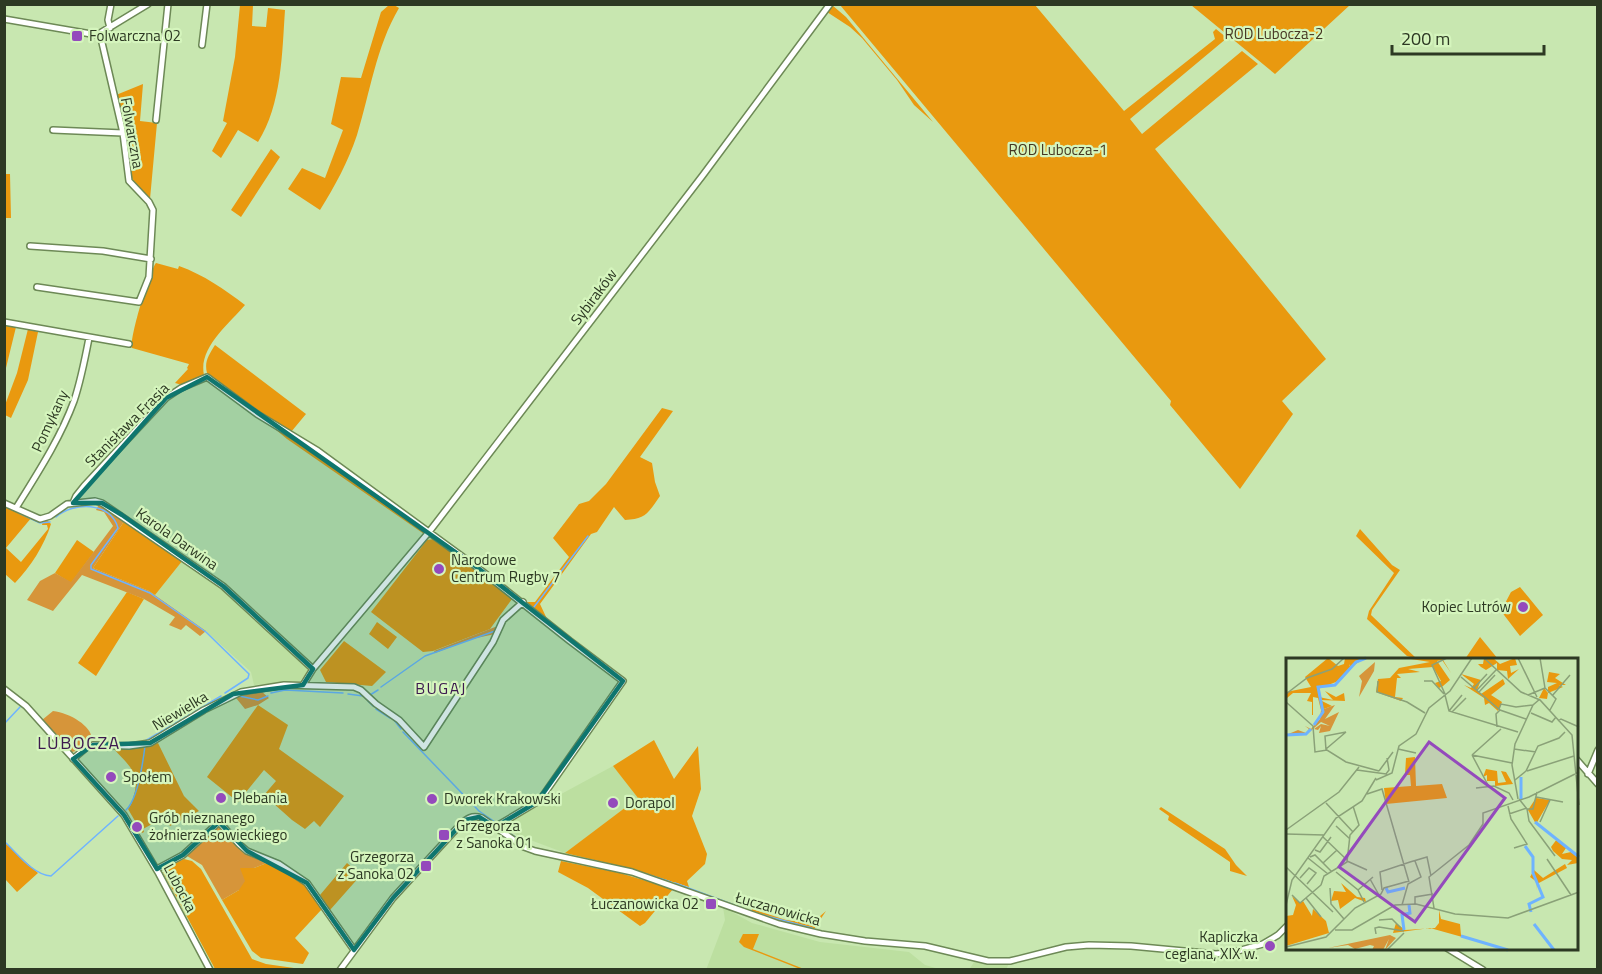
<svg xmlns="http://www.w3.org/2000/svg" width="1602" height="974" font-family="'Titillium Web',sans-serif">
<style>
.built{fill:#bcdfa0}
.green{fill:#e9990f}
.forest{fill:#d6953a}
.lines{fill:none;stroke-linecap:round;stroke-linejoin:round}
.stream{stroke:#6eb3ff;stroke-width:1.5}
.minor-casing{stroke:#6d8956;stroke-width:8}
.minor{stroke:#fff;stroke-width:5}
.marked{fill:#0f766e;fill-opacity:0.2;stroke:#0f766e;stroke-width:4.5;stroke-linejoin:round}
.poi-dot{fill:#944abc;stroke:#d5f5bd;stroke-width:2}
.labels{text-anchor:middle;stroke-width:4.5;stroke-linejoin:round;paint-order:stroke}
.park-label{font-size:15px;fill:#463622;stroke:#d5f5bd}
.poi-label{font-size:15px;fill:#2d3923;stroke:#d5f5bd;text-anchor:start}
.street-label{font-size:15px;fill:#2d3923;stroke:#d5f5bd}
.neighbourhood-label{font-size:16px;letter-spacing:1.5px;fill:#3c194f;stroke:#d5f5bd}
.quarter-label{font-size:18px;letter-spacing:1.5px;fill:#3c194f;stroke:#d5f5bd}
.inset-river{fill:none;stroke:#6eb3ff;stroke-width:3}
.inset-road{fill:none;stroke:#8aa178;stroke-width:1.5}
.view{fill:#944abc;fill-opacity:0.15;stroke:#944abc;stroke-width:3}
.inset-edge{fill:none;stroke:#2d3923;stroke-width:3}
</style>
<rect width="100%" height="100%" fill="#c8e7b0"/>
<!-- built -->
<path class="built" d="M183,560L233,597L309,670L300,681L254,685L251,672L206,631L155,595Z
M613,766L639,798L565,853L517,835L502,826Z
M723,907L752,923L820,942L909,952L925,965L939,969L706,970L725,920Z
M974,962L1009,964L1006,969L969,970Z"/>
<!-- green -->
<path class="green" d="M240,5H253L252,26L266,27L268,8L285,10C282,53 282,104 258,142L238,130L221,158L212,151L227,123L223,121L235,57Z
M389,5H394L399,8C376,47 370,93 357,135C348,162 335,186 320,210L288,189L302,168L325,178L343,130L331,124L341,77L361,78L381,12Z
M832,5L846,17L933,122L914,105L897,80L862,38L850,27L827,12Z
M840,5H1035L1124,111L1215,39L1213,32L1216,29L1227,38L1130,119L1142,134L1242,51L1258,64L1155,149L1326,359L1282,401L1293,414L1240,489L1170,405L1171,401Z
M1191,5H1350L1275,74Z
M143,84L140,121L157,123L150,199L133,184L125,132L116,95Z
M271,149L280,157L241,217L231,210Z
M5,174H10L11,218H5Z
M156,263L178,269L179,266C204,275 224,289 245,305C229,324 198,348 204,375L182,385L175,383L188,369L187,368L189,364L132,348C129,339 150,270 156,263Z
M5,324L16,327L5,372Z
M28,329L38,332L28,380L11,418L5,415V405L17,373Z
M215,345L306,414L291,432L262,414L207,373C204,361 209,355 215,345Z
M662,408L673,411L640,457L652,463L655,482L660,496C648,513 646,519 625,520L614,507L597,532L591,534L540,604L547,619L527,602H535L569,557L553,538L579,504L589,501L606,484Z
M263,419L303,442L423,531L424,534L287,439Z
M5,507L15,509L32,517L6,548L21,562L48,529L47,525H42L43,521L47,520L51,524C44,546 31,566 15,583L5,574Z
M125,520L183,560L155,595L149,591L93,568Z
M1360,529L1392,565L1400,570L1372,610L1371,615L1417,659L1407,656L1367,619L1369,611L1394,573L1356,536Z
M434,539L512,599L490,629L433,651L423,652L371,612L427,540Z
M77,540L94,552L71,583L55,573Z
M1520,587L1543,615L1520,636L1501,611L1511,592Z
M127,592L144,599L96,676L78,663Z
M377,622L397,637L388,649L369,634Z
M1480,637L1498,659H1465Z
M344,641L386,672L372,686L326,682L320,670Z
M258,705L288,725L279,749L344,796L320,827L314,821L305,829L292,820L264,795L276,781L264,770L238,802L207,777Z
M654,740L674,779L698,746L701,789L692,816L707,854L705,864L687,881L689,887L632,869L565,853L638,798L613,766Z
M158,743L184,796L199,811L170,826L165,817L143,829L144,832L142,833L128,809C133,803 133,797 135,791C138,770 127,764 114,749L138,748Z
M1161,807L1225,849L1236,865L1247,876L1230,871V862L1168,820L1169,816L1159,809Z
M5,843L38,873L17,892L5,879Z
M184,859L192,861L201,869L252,959L266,964L301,969H215L163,872L164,869Z
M272,861L310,887L322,909L295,938L309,953L303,964L261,958L252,951L222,900L239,890V868H254Z
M561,861L620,873L673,889L645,923L640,926L588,888L558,872Z
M347,863L361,875L330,910L320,895Z
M752,909L786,920L812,923L826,911L814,929L751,913Z
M743,934H759L753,949L804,969H800L744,947L739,942Z"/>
<!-- forest -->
<path class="forest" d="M99,504L125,520L93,568L149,591L206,631L200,636L186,625L181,630L169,625L175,617L144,599L82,575L53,611L27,600L40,581L55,573L71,582L113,526L104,512L96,510Z
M495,627L497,628L495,634L472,639L435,653L434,651Z
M261,691L269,698L258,705L245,709L236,698L238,695Z
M53,711C79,714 114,743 72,752L69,750L42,720Z
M219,826L244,848L272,861L254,868H240L245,881L239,890L222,900L202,865L187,856L205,836Z"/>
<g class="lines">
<!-- stream -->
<path class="stream" d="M19,513L40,523L50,522
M56,517C73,502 111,501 118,528L91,565V569L150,593L206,632L249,674L248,678L225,693
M534,607L588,536
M381,687L425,656L495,631
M271,693L285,690L343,693
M348,694L363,696
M370,695L378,690
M239,696L258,700L268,696
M368,701L373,706
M376,709L390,718
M394,720L401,729
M4,724L20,707
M403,732L479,811L495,822
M145,741L221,696
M126,810C138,799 143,762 145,746
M501,827L524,843
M4,841C17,853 33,875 51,876L118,816
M646,874L671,882
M675,883L745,909
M752,912L812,928"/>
<defs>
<path id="minor" d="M4,19L97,35L148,4
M110,28L108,20L111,4
M202,45L207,4
M156,120L168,4
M53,130L123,133
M30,246L103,251L151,259
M37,287L139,302L149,277L153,210L149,202L129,181L123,133L100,34
M4,322L129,344
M4,503L40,519L50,516L67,504L95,501L102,503L223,586L313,669
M73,503L76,496L84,486L166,398L181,388L207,377L257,414L318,451L478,568L570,641L623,681L542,797L537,802L495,827
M16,508C37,474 60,439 74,401C81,380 85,359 89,338
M303,685L313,669L429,532L703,175L830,4
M4,689L26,706L124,815L159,874L210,970
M73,759L87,747L93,745L129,746L150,743L204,710L241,692L284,685L354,687L361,690L376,704L399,720L424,747L493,642L503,620L523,602
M1576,759L1598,784
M1588,774L1598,750
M157,869L183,855L219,822L239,844L247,851L279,864L307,883L354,950
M1447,948L1483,970
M340,970L393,898L460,825C467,818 472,815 482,818L524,847L535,851L632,872L779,924L821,934L865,941L925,946L988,961H1010L1066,947L1089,945L1131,946L1216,954L1234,952L1263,944L1278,935L1287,926"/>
</defs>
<!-- minor casing -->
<use href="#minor" class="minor-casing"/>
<!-- minor -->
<use href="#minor" class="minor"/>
</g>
<!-- marked area -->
<path class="marked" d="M207,377L478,568L623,681L537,802L495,827L479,817L465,820L393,898L354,950L307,883L247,851L219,822L183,855L157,869L124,815L73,759L93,745L150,743L233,694L303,685L313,669L223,586L122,515L102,503H73L166,398Z"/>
<!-- markers -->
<g class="poi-dot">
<rect x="71" y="30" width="12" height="12" rx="3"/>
<circle cx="439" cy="569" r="6"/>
<circle cx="1523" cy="607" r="6"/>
<circle cx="111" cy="777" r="6"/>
<circle cx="221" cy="798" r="6"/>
<circle cx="432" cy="799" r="6"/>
<circle cx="613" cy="803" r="6"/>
<circle cx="137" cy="827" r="6"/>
<rect x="438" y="829" width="12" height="12" rx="3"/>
<rect x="420" y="860" width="12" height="12" rx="3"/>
<rect x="705" y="898" width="12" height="12" rx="3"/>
<circle cx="1270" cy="946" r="6"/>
</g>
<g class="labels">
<!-- park labels -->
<g class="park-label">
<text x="1274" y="39">ROD Lubocza-2</text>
<text x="1058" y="155">ROD Lubocza-1</text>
</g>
<!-- poi labels -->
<g class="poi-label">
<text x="89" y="41">Folwarczna 02</text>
<text x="451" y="565">Narodowe<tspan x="451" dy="17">Centrum Rugby 7</tspan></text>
<text x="1511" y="612" text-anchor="end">Kopiec Lutrów</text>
<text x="123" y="782">Społem</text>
<text x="233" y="803">Plebania</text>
<text x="444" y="804">Dworek Krakowski</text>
<text x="625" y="808">Dorapol</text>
<text x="149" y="823">Grób nieznanego<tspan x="149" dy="17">żołnierza sowieckiego</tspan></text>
<text x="456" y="831">Grzegorza<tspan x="456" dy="17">z Sanoka 01</tspan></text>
<text x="414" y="862" text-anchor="end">Grzegorza<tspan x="414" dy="17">z Sanoka 02</tspan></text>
<text x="699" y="909" text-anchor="end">Łuczanowicka 02</text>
<text x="1258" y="942" text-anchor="end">Kapliczka<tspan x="1258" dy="17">ceglana, XIX w.</tspan></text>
</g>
<!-- street labels -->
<g class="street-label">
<text transform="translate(132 133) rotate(80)" y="5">Folwarczna</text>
<text transform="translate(594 297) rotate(-53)" y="5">Sybiraków</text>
<text transform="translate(50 421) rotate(-65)" y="5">Pomykany</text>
<text transform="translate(127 425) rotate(-45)" y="5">Stanisława Frasia</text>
<text transform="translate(177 539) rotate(35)" y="5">Karola Darwina</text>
<text transform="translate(180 711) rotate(-31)" y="5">Niewielka</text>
<text transform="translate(180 888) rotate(62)" y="5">Lubocka</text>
<text transform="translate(778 909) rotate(16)" y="5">Łuczanowicka</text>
</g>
<!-- neighbourhood labels -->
<g class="neighbourhood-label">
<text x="441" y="694">BUGAJ</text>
</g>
<!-- quarter labels -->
<g class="quarter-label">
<text x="79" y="749">LUBOCZA</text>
</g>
</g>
<!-- overview -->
<g transform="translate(1286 658)">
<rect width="292" height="292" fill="#c8e7b0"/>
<path d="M42,0L52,8L58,6L59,0H79L65,9L63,6L65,11L55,22L32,31L33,39L47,42L39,33L50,39L58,35L59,43L34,42L46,48L35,52L32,40L27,39V57H26V44L21,43L25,35H7L1,40L0,34L25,29L19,19ZM144,0H161L157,2L165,15L156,2L151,3L164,22L157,28L153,30L149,25L155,23L147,9L122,11L134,14L111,16L115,20H111L109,39L117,40L115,43L90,34L92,21L104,20L113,10L144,4L125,1ZM198,0H207L214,6L229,0L231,7L224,8L225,15L233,11L222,21L221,13L211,12V5L200,12L195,9L192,6H197ZM263,14L274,16L269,20L280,27H273L277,29L262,35L261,41L253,40L258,30L262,35V29L271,25L261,24ZM175,16L195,22L191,32L195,36L217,21L219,26L205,37L216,44L212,53L203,45L199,47L198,40L178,27L185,30L188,26ZM129,99L130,128L156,126L161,140L100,146L98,130L125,128L124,117H119L120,100ZM200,111L211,113L212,125L220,124L215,113L220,114L227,126L209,128V123H201V117L197,119ZM250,140L264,142L250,166L242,152ZM271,181L280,190L276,196L285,194L292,199V205L281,207L286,202L276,201L267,193L265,189ZM279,206L281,210L251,226L250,233L251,224L244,219L248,212L257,220ZM55,225L71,239L79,240L80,244L69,240L54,251L52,242L45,243L48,233L60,234ZM6,238L14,245L17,243L26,258L27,251L40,263L43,275L0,288V258L7,257L10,247ZM153,252L155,261L174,266L175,277L223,292L144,270L107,275L110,265L119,272L149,270L153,265Z" fill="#e9990f"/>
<path d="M89,4L88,13L73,39L76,23L73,18ZM49,47L39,61L53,54L44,73L33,75L35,68L32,72L28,71L35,66L44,68L35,64L21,76L0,77L12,72L20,75L23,71L19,68L25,71L34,61L35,52ZM104,277L110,280L99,292L103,281L97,292H86L88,288L84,287L69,291L62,287L42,290Z" fill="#d6953a"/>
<path class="inset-river" d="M28,67L37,54L32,29L49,27L70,4L80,0M0,77L20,76L25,71M235,141V119M249,164L293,199M239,188L247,199V215L257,239L243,246L245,254M100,230L102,234L119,230M248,266L268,292M118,272L116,257L124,255L123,247M175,278L222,292"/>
<path class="inset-road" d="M198,0L235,34L254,42L286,77L293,147M232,0L251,39M254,0L259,30L270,41L264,52M175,19L214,52L240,61M92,23L91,34L121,44L139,55M138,23H146L158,36M188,30L201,16M191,32L210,12M193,34L209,17M0,36L21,20L46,11L58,0M159,36L146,7L161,0M159,37L163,53L232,74M242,37L259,30M266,38L284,17M0,44L27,68L29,94L41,92L60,104L93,113M213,51L215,46L230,49L247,47M163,53L176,37M166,54L180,40M245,55L266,64L270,59M272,63L275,61L293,69M211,69L210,56L214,52M40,91L60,74M112,91L130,95M228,91L250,94M40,92L39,78L60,74M186,97L226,105M186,97L215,71M186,97L203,129M71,112L100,116L103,112L101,100M93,113L107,94M241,113L288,98M90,122L106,115L113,88L130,76L143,50L164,33L186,0M229,122L240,113L252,88L273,80L279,74M190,130L208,128L223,135L227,142M81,136L96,131L123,224M250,139L277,144M232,141L226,107L229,86L247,47L254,41M233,141L241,151L243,163L269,198M40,145L67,174M222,148L225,161L241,186L228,190M241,151H247L251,134M223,156L241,150M254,164L264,142M50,168L64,181M0,172L53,134L73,109M0,176L38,177M37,179L61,202M29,192L34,194L45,179M24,199L29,197L46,214M22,200L42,216M261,201L285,237M61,203L81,212M37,205L51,192M0,209L47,254M50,214L72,232L78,244M14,220L23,210L30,215L21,226M84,221L93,237M35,227L38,218L61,204L64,177L73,167L67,148M44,230L45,246L58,261M72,232L87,219M96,232L94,214L124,204L141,199L145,218M6,237L14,245L35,227M20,240L35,259M129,246V239L147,236M0,247L6,222L50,160L76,143L90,120M116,247L122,226L135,219L129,203M148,250L143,219L183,187L197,166V155L243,139L293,114M93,262L106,261L115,270M49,272H66L109,247L130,246L169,256L222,260L293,234M90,276L89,270L93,269L118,273M0,289L40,279L69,250L95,236L98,230L123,223M101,292L118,275"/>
<path class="view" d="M143,84L219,140L129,264L53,209Z"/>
<rect width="292" height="292" class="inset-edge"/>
</g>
<!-- border -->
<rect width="1602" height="974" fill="none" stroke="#2d3923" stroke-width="12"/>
<!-- scale -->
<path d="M1392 45v9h152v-9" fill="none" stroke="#2d3923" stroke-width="3"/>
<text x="1401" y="45" font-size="18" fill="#2d3923" stroke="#d5f5bd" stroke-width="4.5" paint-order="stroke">200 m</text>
</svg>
